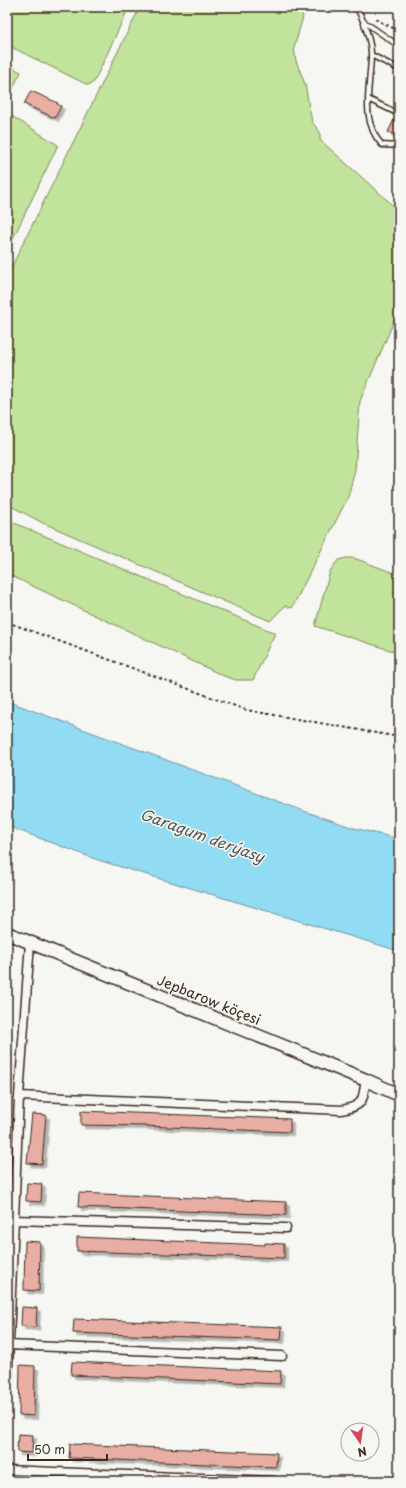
<svg xmlns="http://www.w3.org/2000/svg" width="406" height="1488" font-family="'Playpen Sans',sans-serif">
<style>
.green{fill:#c2e39c;stroke:#7e865d}
.water{fill:#92dcf3;stroke:#6f959e}
.building{fill:#e8aea3;stroke:#3b2a1e;filter:url(#shadow)}
.lines{fill:none;stroke-linecap:round;stroke-linejoin:round}
.lane-casing{stroke:#3b2a1e;stroke-width:7}
.street-casing{stroke:#3b2a1e;stroke-width:11}
.secondary-casing{stroke:#3b2a1e;stroke-width:15}
.path{stroke:#3b2a1e;stroke-width:2;stroke-dasharray:3 3;stroke-linecap:butt}
.lane{stroke:#f6f6f2;stroke-width:4}
.street{stroke:#f6f6f2;stroke-width:8}
.secondary{stroke:#f6f6f2;stroke-width:12}
.labels{text-anchor:middle;stroke-width:3;stroke-linejoin:round;paint-order:stroke}
.street-label{font-size:14px;fill:#3b2a1e;stroke:#f6f6f2}
.water-label{font-size:15px;font-style:italic;fill:#515653;stroke:#f6f6f2}
</style>
<defs>
<filter id="shadow"><feDropShadow dx="3.5" dy="3.5" stdDeviation="0" flood-color="#0004"/></filter>
</defs>
<rect width="100%" height="100%" fill="#f6f6f2"/>
<filter id="ink" filterUnits="userSpaceOnUse"><feTurbulence type="fractalNoise" baseFrequency=".025" numOctaves="2"/><feDisplacementMap in="SourceGraphic" scale="8" xChannelSelector="R" yChannelSelector="G"/><feConvolveMatrix kernelMatrix="1 2 1 2 8 2 1 2 1" color-interpolation-filters="sRGB"/></filter>
<g filter="url(#ink)">
<!-- green -->
<path class="green" d="M7,7H129L94,82L88,85L7,45Z
M140,7H300L303,17L294,48L296,61L305,84L312,122L320,132V140L396,208L399,209V309L360,401L355,470L348,497L292,608L285,606L270,621L43,523L7,504V276Z
M7,65L21,72L7,100Z
M7,113L58,145L7,251Z
M7,520L275,633L253,680H236L224,676L7,574Z
M346,558H354L399,575V653L315,626L330,571L338,560Z"/>
<!-- water -->
<path class="water" d="M7,701L304,811L354,828L399,839V951L98,860L7,826Z"/>
<!-- building -->
<path class="building" d="M31,91L58,103L57,104L61,106L55,118L24,104Z
M396,116H399V137L388,132Z
M81,1111L290,1119V1132L144,1126L81,1125Z
M32,1114L46,1115L42,1164L27,1163Z
M27,1183L42,1184L41,1202L26,1201Z
M79,1193L286,1202V1215L78,1207Z
M77,1237L265,1245V1243L284,1244V1258L77,1251Z
M25,1241L40,1242L39,1291L24,1290Z
M22,1307L37,1308L36,1327L21,1326Z
M74,1319L282,1327L281,1340L73,1333Z
M72,1362L281,1371L280,1384L71,1375Z
M20,1365L35,1366L34,1416L19,1415Z
M18,1434L33,1435L32,1453L17,1452Z
M70,1444L277,1453L276,1467L69,1458Z"/>
<g class="lines">
<defs>
<path id="lane" d="M356,7C363,17 372,44 371,57C370,87 360,121 382,145L399,146
M363,21L399,46
M371,55L399,69
M368,99L397,113"/>
<path id="street" d="M30,943L19,1096L342,1110C365,1105 362,1101 366,1080
M14,1220L286,1228
M8,1345L282,1356
M7,1391L19,1096
M7,1470L274,1481"/>
<path id="secondary" d="M7,933L366,1080L399,1095"/>
</defs>
<!-- lane casing -->
<use href="#lane" class="lane-casing"/>
<!-- street casing -->
<use href="#street" class="street-casing"/>
<!-- secondary casing -->
<use href="#secondary" class="secondary-casing"/>
<!-- path -->
<path class="path" d="M375,19L399,31
M7,622L246,710L399,737"/>
<!-- lane -->
<use href="#lane" class="lane"/>
<!-- street -->
<use href="#street" class="street"/>
<!-- secondary -->
<use href="#secondary" class="secondary"/>
</g>
</g>
<g class="labels">
<!-- street labels -->
<g class="street-label">
<text transform="translate(209 1000) rotate(22)" y="5">Jepbarow köçesi</text>
</g>
<!-- water labels -->
<g class="water-label">
<text transform="translate(202 836) rotate(20)" y="5">Garagum derýasy</text>
</g>
</g>
<!-- margin -->
<rect width="406" height="1488" fill="none" stroke="#f6f6f2" stroke-width="24"/>
<rect x="12" y="12" width="382" height="1464" fill="none" stroke="#3b2a1e" stroke-width="1.5" filter="url(#ink)"/>
<!-- north arrow -->
<g transform="translate(360 1442) rotate(167)"><circle r="19" fill="#f6f6f2" stroke="#aba49d"/>
<path d="M0-3L7 15L0 10L-7 15Z" fill="#d1495b"/>
<text y="-6" font-size="11" font-weight="bold" text-anchor="middle" fill="#3b2a1e">N</text>
</g>
<!-- scale -->
<path d="M28 1454v6h79v-6" fill="none" stroke="#3b2a1e" stroke-width="2"/>
<text x="34" y="1454" font-size="12" fill="#3b2a1e" stroke="#f6f6f2" stroke-width="3" paint-order="stroke">50 m</text>
</svg>
